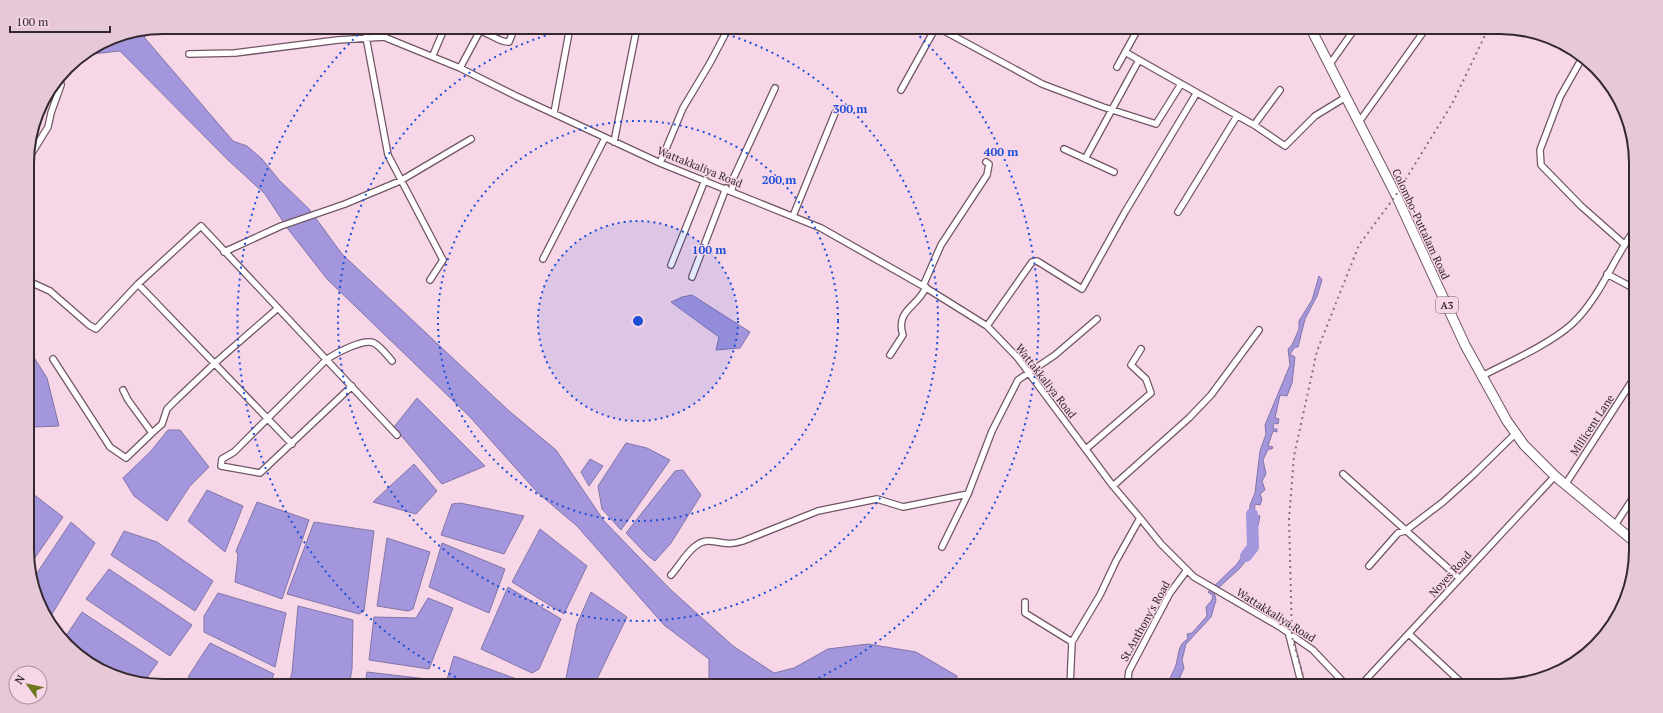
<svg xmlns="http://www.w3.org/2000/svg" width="1663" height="713" font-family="'PT Serif',serif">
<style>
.water{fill:#a396dc;stroke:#8275a8}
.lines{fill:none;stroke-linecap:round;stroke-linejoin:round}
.river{stroke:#a396dc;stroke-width:12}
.minor-casing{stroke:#705564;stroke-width:8}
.trunk-casing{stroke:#705564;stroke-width:11}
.minor{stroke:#fff;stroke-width:5.5}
.trunk{stroke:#fff;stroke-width:9}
.rail{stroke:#86727c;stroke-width:2;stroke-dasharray:2 4;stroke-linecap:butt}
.ring{fill:none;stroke:#1d4ed8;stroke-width:2;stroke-dasharray:2 4}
.labels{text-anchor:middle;stroke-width:3;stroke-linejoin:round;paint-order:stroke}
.shield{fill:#f6d6e7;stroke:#6e5c66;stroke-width:1}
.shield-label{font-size:10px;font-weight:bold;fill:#34282e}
.street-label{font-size:11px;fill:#34282e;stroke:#f6d6e7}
.rim{fill:none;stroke:#34282e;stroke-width:2}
.centre{fill:#1d4ed8;stroke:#f6d6e7;stroke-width:2}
.ring-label{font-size:12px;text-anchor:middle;font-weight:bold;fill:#1d4ed8;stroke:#f6d6e7;stroke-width:3;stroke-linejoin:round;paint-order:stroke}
</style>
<rect width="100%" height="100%" fill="#f6d6e7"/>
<!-- water -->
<path class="water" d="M159,28L144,37L233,141L247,146L262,159L279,180L309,209L342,254L509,411L556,450L604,521L670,589L733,646L774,673L794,668L828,649L868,644L916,652L957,676V686H656L676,682L709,681V659L664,625L577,526L538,493L470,417L327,279L288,229L265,194L228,160L120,51L83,55L111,37Z
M1319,276L1322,280L1317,296L1305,319L1298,347H1295L1290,354L1295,357L1292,383L1287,396L1280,395L1275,418L1279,419L1278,424L1274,423L1273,429H1277V432L1273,431L1268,446L1273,447L1272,449H1268L1263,460L1266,474L1262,481L1265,490L1260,494L1262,499L1260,505L1255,504L1254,514L1260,516L1258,526L1249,534L1255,549L1240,568L1214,592L1216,600L1211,617L1186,644L1182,660L1184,668L1176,686H1167C1169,679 1172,674 1175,668C1179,657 1177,644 1188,639L1187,634L1192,633L1207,616L1206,607L1212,600L1213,596L1208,592L1237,564L1248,548L1250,505L1255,493L1260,451L1266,434L1265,425L1290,365L1288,349L1292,345L1299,329V321L1312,300Z
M692,295L750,332L740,348L716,350L719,337L671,302L682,297Z
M28,348L47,378L59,426L36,427L28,419Z
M417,398L485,466L442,484L394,427Z
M168,430H180L209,467L190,486L167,521L134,496L123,478L151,451Z
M626,443L647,448L670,460L621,530L602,509L598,486Z
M590,459L603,466L589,486L581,472Z
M414,464L437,491L416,514L373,502Z
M683,470L701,495L671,543L655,561L648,556L626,533L675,471Z
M28,490L63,517L28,568Z
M207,490L243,506L225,552L188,521Z
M257,502L309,520L282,599L235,582L238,555L236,551Z
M460,503L524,516L504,554L441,535L452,504Z
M71,522L95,543L49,619L33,579Z
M314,522L374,531L364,611L359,614L287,594Z
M540,529L587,566L564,614L512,582Z
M124,531L157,542L213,581L195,611L111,555Z
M387,538L430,552L413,609L408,611L377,606Z
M442,543L505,569L489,613L429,587Z
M109,569L192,625L170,656L86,599Z
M508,587L561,619L539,669L532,673L481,649Z
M591,592L627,617L595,683H565L577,624Z
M218,593L286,613L275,667L204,632V616Z
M428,598L453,608L429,669L369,660L374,617L416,618Z
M298,606L353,620L352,669L349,686H288L292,673Z
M82,612L158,662L144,682L111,676L64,639Z
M210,643L274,674L269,686H205L188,677Z
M454,656L530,684L529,686H445Z
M367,672L427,679L426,686H365Z"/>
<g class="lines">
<!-- river -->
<path class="river" d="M1246,556L1253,547L1252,514"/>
<defs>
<path id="minor" d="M937,27L1042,84L1103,107L1156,124L1181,84
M480,31C490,33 500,43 509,42L515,27
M366,37L388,155L443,260L430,280
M1125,52L1139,60
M189,54L235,53L338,40L384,37L460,68L516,96L660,163L821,228L923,286L987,326L1017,357L1113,486L1140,518L1161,544L1194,577L1280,627L1313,650L1347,686
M433,55L445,27
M1581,60L1560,97L1540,150L1541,165L1581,206L1624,244
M1330,64L1356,27
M1117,67L1139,27
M460,68L482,27
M901,90L936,27
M554,113L570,27
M1359,122L1427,27
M1254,125L1280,90
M614,142L637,27
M1064,149L1114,172
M1085,159L1139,60L1254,125L1285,146L1315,116L1346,97
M27,161L48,127L51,113L61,85L60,79
M660,163L683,108L710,63L729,27
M732,191L733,179L775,88
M1178,212L1237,116
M793,216L835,113
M224,252L281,226L345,204L400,181L471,139
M543,259L605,138
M671,265L705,180
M1607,274L1635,289
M692,277L726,188
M28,281L50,291L89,325L96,329L138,284L201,226L397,435
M138,284L292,444
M923,286L941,245L987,175L989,164L986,162
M987,326L1032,262L1037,261L1082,289L1125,212L1196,94
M890,355L903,335C895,310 918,307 926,287
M53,359L110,447L126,458L152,433
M1482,376C1509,362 1550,344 1572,324C1600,298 1613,259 1635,229
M352,386L260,473L221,466L222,459L234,452L327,359C336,353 364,338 374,343C381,347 387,355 392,361
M123,390L128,400L152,433L162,424L167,409L176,400L215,363L278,308
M1086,449L1151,393L1146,379L1131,365L1141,349
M1343,474L1459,578
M1565,485L1636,375
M1113,486L1189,418L1211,395L1259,330
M1615,525L1636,493
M942,547L968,494L992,431L1018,380L1055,355L1097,319
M1369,566L1398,533L1405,531L1443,502L1474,474L1515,434
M671,575C681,564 693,540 709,541C724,542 727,546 743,541L818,511L877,499L903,507L968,494
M1025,602V613L1072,642
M1409,634L1465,686
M1289,635L1302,686
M1070,686L1072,642L1100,595L1116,561L1140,518
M1127,686L1129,671L1170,593L1187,570
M1360,686L1555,476"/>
<path id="trunk" d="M1310,27L1396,195L1465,345L1507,421L1524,445L1555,476L1636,543"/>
</defs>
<!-- minor casing -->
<use href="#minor" class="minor-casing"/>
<!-- trunk casing -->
<use href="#trunk" class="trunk-casing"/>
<!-- minor -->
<use href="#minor" class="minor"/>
<!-- trunk -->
<use href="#trunk" class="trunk"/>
<!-- rail -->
<path class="rail" d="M1306,686L1292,637L1289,519L1294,456L1317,351L1359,245L1396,195L1452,104L1489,27"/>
</g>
<!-- distance rings -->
<circle cx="638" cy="321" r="100" fill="#1d4ed8" fill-opacity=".12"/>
<g class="ring">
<circle cx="638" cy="321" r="100"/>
<circle cx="638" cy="321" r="200"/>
<path d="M698 27A300 300 0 1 1 578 27"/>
<path d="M472 685A400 400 0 0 1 365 28M911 28A400 400 0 0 1 804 685"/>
</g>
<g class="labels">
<!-- shield labels -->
<rect class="shield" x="1436" y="297" width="22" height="16" rx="3"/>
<g class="shield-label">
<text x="1447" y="309">A3</text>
</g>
<!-- street labels -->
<g class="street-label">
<text transform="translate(700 167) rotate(22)" y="4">Wattakkaliya Road</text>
<text transform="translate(1421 224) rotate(65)" y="4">Colombo-Puttalam Road</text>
<text transform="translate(1046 381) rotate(52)" y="4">Wattakkaliya Road</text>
<text transform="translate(1592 425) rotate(-57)" y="4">Millicent Lane</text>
<text transform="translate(1450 574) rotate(-48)" y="4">Noyes Road</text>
<text transform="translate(1276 615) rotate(32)" y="4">Wattakkaliya Road</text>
<text transform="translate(1145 621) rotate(-61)" y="4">St.Anthony's Road</text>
</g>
</g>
<!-- crop -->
<path d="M0 0H1663V713H0ZM163 34H1500A129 129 0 0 1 1629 163V550A129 129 0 0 1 1500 679H163A129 129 0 0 1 34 550V163A129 129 0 0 1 163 34Z" fill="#e6c8d8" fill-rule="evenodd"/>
<path class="rim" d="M163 34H1500A129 129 0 0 1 1629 163V550A129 129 0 0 1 1500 679H163A129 129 0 0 1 34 550V163A129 129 0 0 1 163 34Z"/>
<circle cx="638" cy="321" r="6" class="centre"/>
<g class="ring-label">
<text x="850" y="113">300 m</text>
<text x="1001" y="156">400 m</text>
<text x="779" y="184">200 m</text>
<text x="709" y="254">100 m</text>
</g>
<!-- north arrow -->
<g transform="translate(28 685) rotate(303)"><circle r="19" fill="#f6d6e7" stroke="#a8909d"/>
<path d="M0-3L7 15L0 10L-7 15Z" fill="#6e761f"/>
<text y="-6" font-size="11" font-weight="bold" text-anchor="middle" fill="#34282e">N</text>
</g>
<!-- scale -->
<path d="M10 26v6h100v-6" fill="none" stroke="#34282e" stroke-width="2"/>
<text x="16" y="26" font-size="12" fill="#34282e" stroke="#f6d6e7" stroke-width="3" paint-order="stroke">100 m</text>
</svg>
